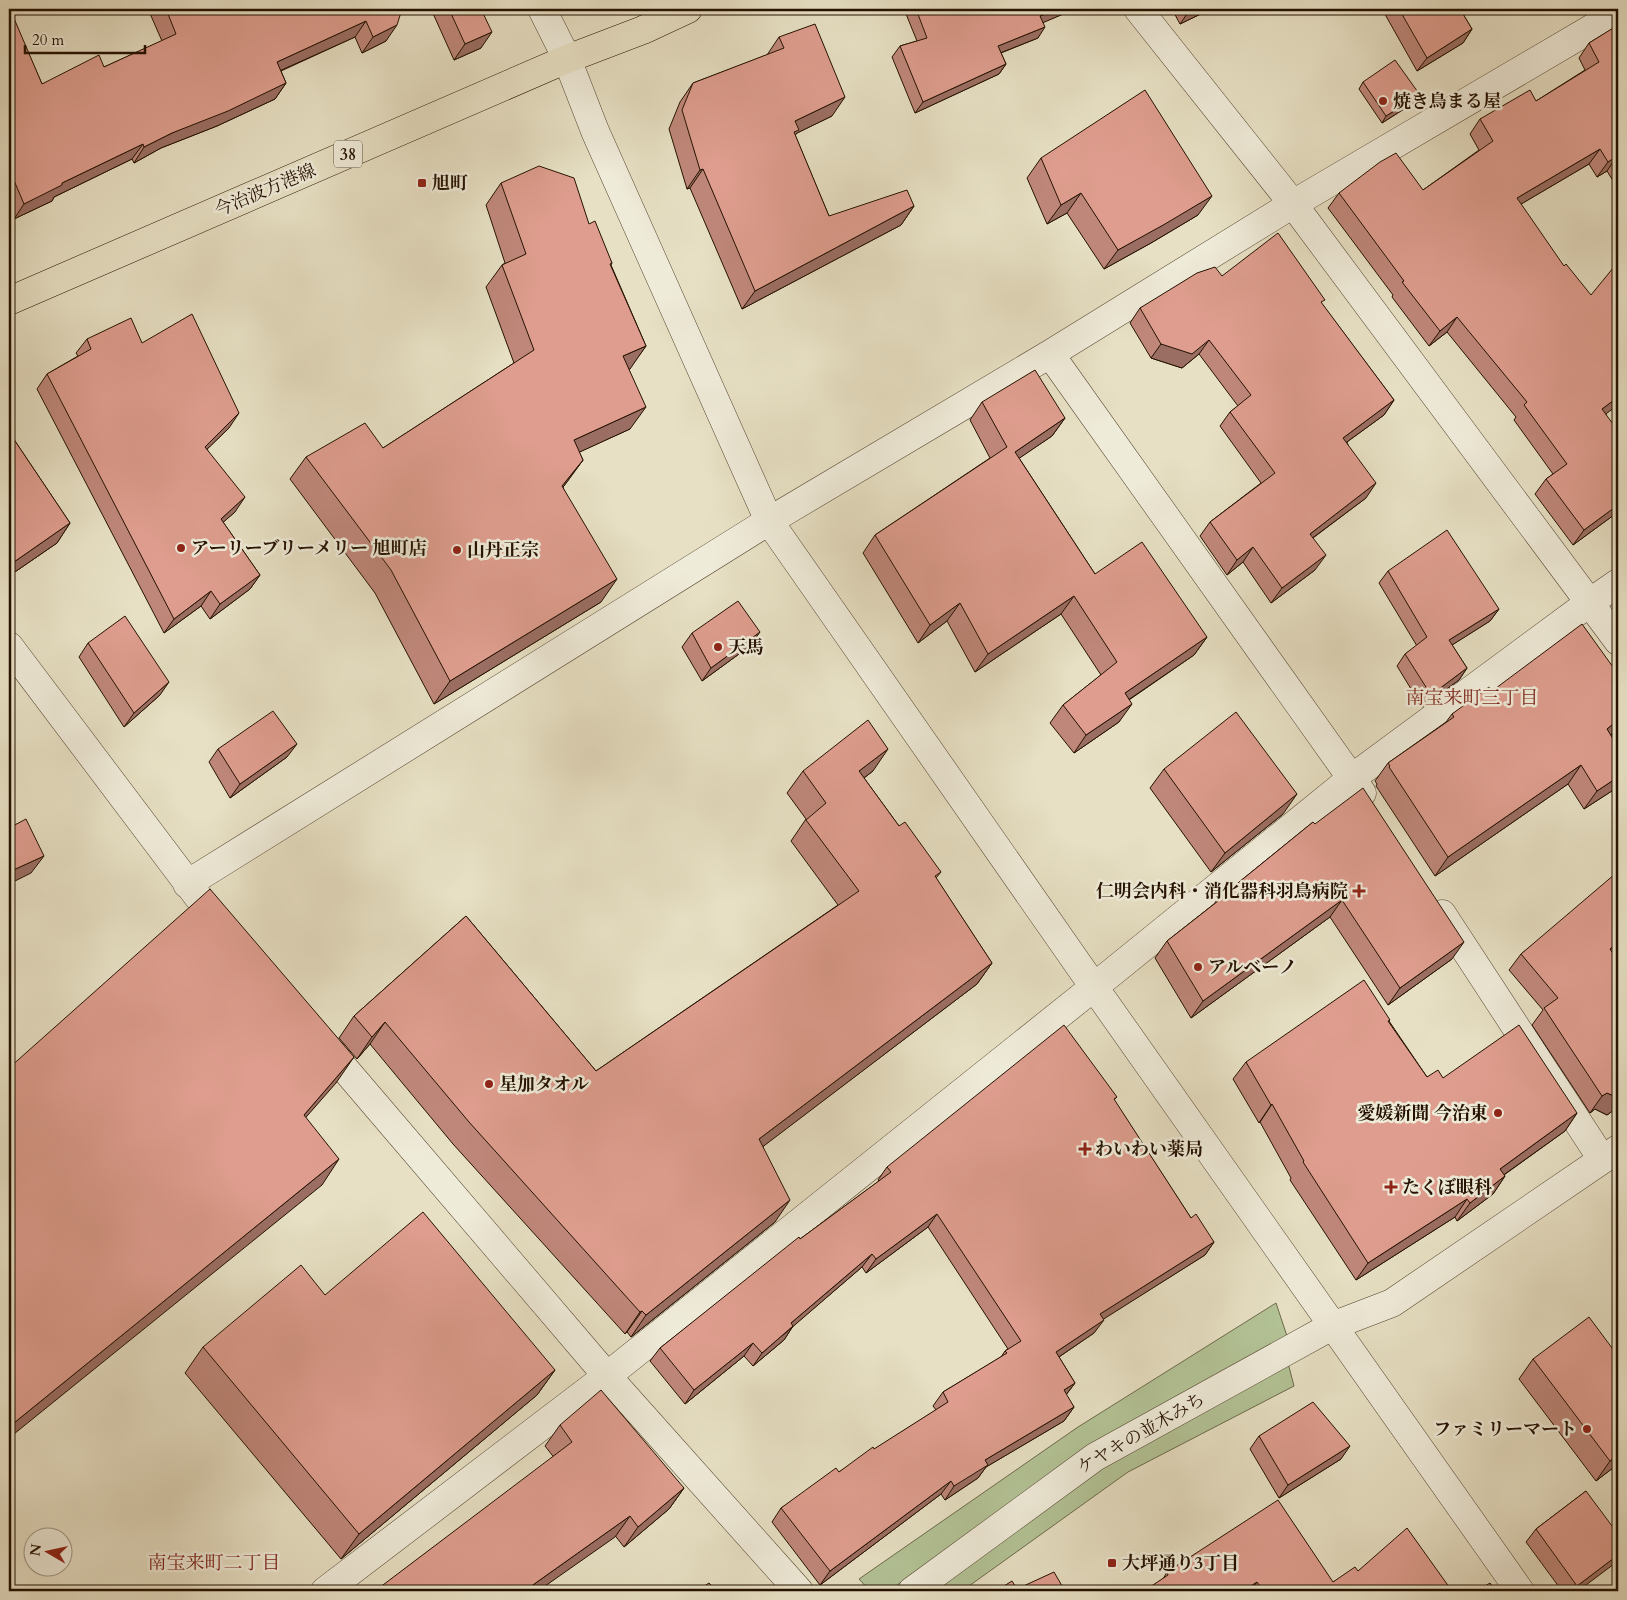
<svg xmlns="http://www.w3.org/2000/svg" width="1627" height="1600" font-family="Cardo,'Noto Serif JP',serif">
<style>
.green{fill:#b3c396;stroke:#6c6a4b}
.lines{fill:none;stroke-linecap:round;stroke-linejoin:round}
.minor-casing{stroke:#554531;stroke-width:29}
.tertiary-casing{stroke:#554531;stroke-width:29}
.primary-casing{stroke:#241100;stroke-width:29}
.minor{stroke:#efebd9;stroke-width:28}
.tertiary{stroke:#efebd9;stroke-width:28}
.primary{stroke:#e7e0c4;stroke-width:28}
.wall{fill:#bf877a;stroke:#241100}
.shaded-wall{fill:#9b6e63;stroke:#241100}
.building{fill:#de9d8e;stroke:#241100}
.poi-dot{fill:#8f2418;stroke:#efebd9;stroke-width:2}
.labels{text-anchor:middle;stroke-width:5;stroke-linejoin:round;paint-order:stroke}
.shield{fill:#efebd9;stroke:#615241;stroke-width:1}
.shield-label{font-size:16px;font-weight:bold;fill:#241100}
.poi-label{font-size:18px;font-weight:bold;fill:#241100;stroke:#efebd9;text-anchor:start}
.street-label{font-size:18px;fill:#241100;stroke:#efebd9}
.neighbourhood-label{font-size:19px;fill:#7a1f14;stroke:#efebd9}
</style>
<rect width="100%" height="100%" fill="#e7e0c4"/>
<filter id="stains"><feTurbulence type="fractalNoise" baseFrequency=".004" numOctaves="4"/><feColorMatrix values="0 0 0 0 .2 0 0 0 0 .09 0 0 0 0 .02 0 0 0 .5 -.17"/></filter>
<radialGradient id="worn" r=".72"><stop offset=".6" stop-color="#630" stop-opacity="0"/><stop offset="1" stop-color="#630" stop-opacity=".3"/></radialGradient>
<!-- green -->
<path class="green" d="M1276,1303L1287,1336L1088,1447L889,1591H870L859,1579L1078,1427Z
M1288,1363L1294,1386L1128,1472L962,1591H929L1123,1453Z"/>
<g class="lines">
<defs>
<path id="minor" d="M1138,9L1293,204L1618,641
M1050,354L1362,793
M9,646L199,898
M187,884L769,521L1050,354L1293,204L1618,13
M1442,914L1602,1159
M321,1041L607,1376L799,1591
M325,1591L607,1376L1094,987L1352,778L1589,603L1618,583"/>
<path id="tertiary" d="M542,9L567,59L595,131L769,521L1094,987L1520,1591
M912,1591L1095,1457L1332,1326L1392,1303L1618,1149"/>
<path id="primary" d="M9,301L567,59L643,30L688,9"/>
</defs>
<!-- minor casing -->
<use href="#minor" class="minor-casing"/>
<!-- tertiary casing -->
<use href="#tertiary" class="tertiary-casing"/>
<!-- primary casing -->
<use href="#primary" class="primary-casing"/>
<!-- minor -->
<use href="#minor" class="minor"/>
<!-- tertiary -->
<use href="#tertiary" class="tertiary"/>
<!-- primary -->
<use href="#primary" class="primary"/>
</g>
<!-- wall -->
<path class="wall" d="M9,9L42,84L104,67L162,41L148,9H402L386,41L362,53L355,37L281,71L286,83L275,99L217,126L161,148L134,163L132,159L54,197L52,201L14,219L9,208Z
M431,9H481V48L454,60Z
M904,9H1075L1043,22L1038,38L1001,53L1006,64L999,74L915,113L892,57L900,46L917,41Z
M1172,9H1211L1180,24Z
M1382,9H1460L1472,29L1463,43L1417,71Z
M1618,22V189L1607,171L1597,177L1589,164L1521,204L1606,414L1618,512L1573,545L1535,494L1546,479L1553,474L1514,420L1516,417L1447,332L1429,346L1392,297L1393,295L1328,208L1339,193L1423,190L1479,150L1470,134L1480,119L1536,101L1585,70L1579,58L1589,43L1614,28Z
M779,37L832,116L797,133L795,135L829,216L914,206L901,225L742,309L690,188L687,189L669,129L680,102L693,83L767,55Z
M1363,82L1415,102L1382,123L1359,89Z
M1041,158L1198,215L1151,243L1104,269L1067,213L1047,224L1027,178Z
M501,183L589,224L612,263L611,265L646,346L629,369L630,429L579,452L583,460L563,487L601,602L434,704L375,593L290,479L306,457L383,448L514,363L486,287L502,265L505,263L486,205Z
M1222,276L1322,304L1394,400L1384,415L1347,442L1366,498L1313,538L1315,570L1271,603L1243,562L1227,575L1200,536L1210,522L1261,483L1220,426L1230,412L1238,406L1199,354L1182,368L1151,358L1130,323L1140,308Z
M87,339L142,343L229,428L207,449L235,512L223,522L260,575L250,589L210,619L201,606L164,633L37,389L47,374L78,356L76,353Z
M982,402L1065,418L1052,436L1019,458L1095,574L1207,637L1194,655L1129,700L1119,722L1074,753L1050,723L1063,705L1101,675L1061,614L975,672L947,621L918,643L863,553L875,535L990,458L970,420Z
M9,432L70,523L57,543L9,576Z
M1388,571L1499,609L1490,621L1452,645L1467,668L1459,680L1422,707L1397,666L1405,654L1417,646L1379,583Z
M692,633L750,646L702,681L682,647Z
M88,643L160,695L124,727L79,657Z
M1618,674V724L1611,735L1618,747V787L1584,809L1568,784L1435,876L1376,786L1377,784L1375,781L1388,763L1446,722L1452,714L1492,691Z
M218,749L287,757L230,798L209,762Z
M1164,769L1283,814L1211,872L1150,788Z
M803,771H873L864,778L899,826L941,872L936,878L992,963L977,984L763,1146L775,1222L631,1337L627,1332L625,1334L453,1144L370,1044L357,1059L339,1038L354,1016L466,916L596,1071L838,905L791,841L806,819L787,793Z
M1313,822L1452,959L1388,1005L1330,917L1191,1018L1155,958L1167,941L1214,904L1217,900Z
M1618,877V949L1613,953L1618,961V1107L1607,1115L1595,1109L1590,1113L1532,1025L1543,1010L1509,970L1521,954Z
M1390,1020L1389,1021L1427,1077L1443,1078L1577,1113L1565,1131L1504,1175L1505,1176L1493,1194L1457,1221L1455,1217L1356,1280L1290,1180L1291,1178L1260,1122L1259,1123L1233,1079L1246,1062Z
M1117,1097L1114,1100L1191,1218L1214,1242L1205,1255L1103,1319L1094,1333L1059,1357L1075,1383L1066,1395L1074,1407L1064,1421L986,1467L978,1478L945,1500L941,1494L820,1585L772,1522L781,1508L839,1472L936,1410L933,1406L943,1392L1001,1357L1005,1351L1008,1349L928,1227L866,1273L862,1267L793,1326L784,1340L753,1366L744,1356L685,1404L650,1361L660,1348L800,1239L879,1181L878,1180L887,1167Z
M325,1295L555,1370L537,1395L341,1559L185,1373L203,1347Z
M1618,1356V1464L1596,1481L1519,1379L1533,1359Z
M560,1425L684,1488L669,1509L624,1547L545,1446Z
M1259,1436L1341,1459L1279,1498L1250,1449Z
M1586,1491L1578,1591H1562L1526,1542L1536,1529Z
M1358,1571L1452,1591H1144L1163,1579L1167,1572L1333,1582Z"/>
<!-- shaded-wall -->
<path class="shaded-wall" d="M1058,9H1075L1033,27L1040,16Z
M1193,9H1211L1180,24L1189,11Z
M366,21L355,37L266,77L277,62Z
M397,25L386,41L362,53L373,37Z
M1045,27L1038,38L990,57L998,46Z
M1472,29L1463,43L1417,71L1427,58Z
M492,32L481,48L454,60L465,44Z
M1006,64L999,74L915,113L923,102Z
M286,83L275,99L217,126L161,148L134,163L144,147L172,133Z
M1420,95L1415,102L1382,123L1386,116Z
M845,97L832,116L797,133L786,148L795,121Z
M143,144L132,159L54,197L52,201L14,219L24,204L62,183Z
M1600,149L1589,164L1506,213L1517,198Z
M1617,156L1607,171L1597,177L1608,162Z
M703,169L690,188L687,189L700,170Z
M1081,193L1067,213L1047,224L1061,205Z
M1212,196L1198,215L1151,243L1104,269L1118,250Z
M914,206L901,225L742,309L755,291Z
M1457,317L1447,332L1429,346L1440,331Z
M1209,340L1199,354L1182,368L1151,358L1161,344Z
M646,346L630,369L608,379L623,356Z
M1618,397V405L1592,424L1602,409Z
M1394,400L1384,415L1333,452L1343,438Z
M646,407L630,429L558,462L574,440Z
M239,413L229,428L195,461L205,447Z
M1065,418L1052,436L1002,470L1015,452Z
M583,460L567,482L547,508L562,486Z
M1376,483L1366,498L1299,548L1310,534Z
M245,497L235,512L211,533L221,519Z
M1618,505V512L1573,545L1584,530Z
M70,523L57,543L9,576V570L14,562Z
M1253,547L1243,562L1227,575L1237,560Z
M1326,555L1315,570L1271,603L1282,588Z
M260,575L250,589L210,619L220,604Z
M617,579L601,602L434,704L450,681Z
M211,591L201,606L164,633L174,619Z
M1074,596L1061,614L975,672L988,654Z
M960,603L947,621L918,643L930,625Z
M1499,609L1490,621L1441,652L1449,640Z
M760,632L750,646L702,681L711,668Z
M1207,637L1194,655L1112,711L1125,693Z
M1467,668L1459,680L1422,707L1431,695Z
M169,682L160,695L124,727L134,713Z
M1132,704L1119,722L1074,753L1086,735Z
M1618,720V724L1611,735L1593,748L1607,729Z
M297,744L287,757L230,798L240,784Z
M888,749L873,771L844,793L859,771Z
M1581,765L1568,784L1435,876L1448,857Z
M1618,777V787L1584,809L1597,791Z
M1297,794L1283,814L1211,872L1225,853Z
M44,856L31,873L9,884V872Z
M1342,900L1330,917L1191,1018L1203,1001Z
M1464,942L1452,959L1388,1005L1400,988Z
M1618,942V949L1599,965L1610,949Z
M992,963L977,984L744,1161L759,1139Z
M385,1022L370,1044L357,1059L372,1037Z
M354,1057L336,1083L286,1140L304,1115Z
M1607,1093L1618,1098V1107L1607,1115L1595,1109L1590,1113L1602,1096Z
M1272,1104L1260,1122L1259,1123L1271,1105Z
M1577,1113L1565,1131L1488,1186L1500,1169Z
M339,1159L322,1185L9,1438V1427Z
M1505,1176L1493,1194L1457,1221L1470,1203Z
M1467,1199L1455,1217L1356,1280L1368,1263Z
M790,1200L775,1222L631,1337L646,1315Z
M937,1214L928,1227L866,1273L876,1259Z
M1214,1242L1205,1255L1091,1327L1100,1314Z
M872,1254L862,1267L782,1336L791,1323Z
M642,1311L627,1332L625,1334L640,1312Z
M1104,1320L1094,1333L1047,1365L1056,1352Z
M793,1326L784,1340L753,1366L762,1353Z
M753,1343L744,1356L685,1404L694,1390Z
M555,1370L537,1395L341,1559L359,1534Z
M1075,1383L1065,1396L1064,1390Z
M1074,1407L1064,1421L986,1467L978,1478L945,1500L954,1486L985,1460Z
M1350,1446L1341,1459L1279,1498L1288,1485Z
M1618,1454V1464L1596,1481L1610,1461Z
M951,1481L941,1494L820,1585L830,1571Z
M684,1488L669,1509L624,1547L638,1527Z
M630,1516L615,1537L538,1591H527L530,1587Z
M1618,1555V1561L1578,1591H1573L1577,1586Z
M1257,1582L1251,1591H1243Z"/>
<!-- building -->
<path class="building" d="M9,9H10L42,84L99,55L104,67L176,34L166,9H402L397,25L373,37L366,21L277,62L286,83L228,111L172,133L144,147L143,144L62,183V185L24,204L10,171H9Z
M449,9H481L492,32L465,44Z
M916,9H1058L1040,16L1045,27L998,46L1006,64L923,102L900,46L927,38Z
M1399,9H1460L1472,29L1427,58Z
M815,24L845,97L795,121L799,130L794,132L829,216L907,190L914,206L755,291L703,169L700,170L682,110L693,83L784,48L779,37Z
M1618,25V158L1617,156L1608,162L1600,149L1517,198L1564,266L1566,264L1591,295L1618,262V397L1602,409L1618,431V505L1584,530L1546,479L1567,464L1524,405L1527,402L1457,317L1440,331L1402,282L1404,281L1339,193L1380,162L1396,153L1423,190L1493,141L1480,119L1530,90L1536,101L1599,62L1589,43Z
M1395,60L1420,95L1386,116L1363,82Z
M1145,90L1212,196L1165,224L1118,250L1081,193L1061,205L1041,158Z
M539,166L574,178L589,224L595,221L612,263L610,264L646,346L623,356L646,407L574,440L583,460L562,486L617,579L450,681L391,570L306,457L365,423L383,448L534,350L502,265L526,254L501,183Z
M1278,233L1325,300L1321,302L1394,400L1343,438L1376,483L1310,534L1326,555L1282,588L1253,547L1237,560L1210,522L1275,473L1230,412L1251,395L1209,340L1192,354L1161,344L1140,308L1197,273L1215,267L1222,276Z
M192,314L239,413L205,447L245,497L221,519L260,575L220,604L211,591L174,619L47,374L91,349L87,339L131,318L142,343Z
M1035,370L1065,418L1015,452L1095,574L1142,542L1207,637L1125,693L1132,704L1086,735L1063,705L1117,662L1074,596L988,654L960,603L930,625L875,535L1007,447L982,402Z
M9,432L70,523L14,562L9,555Z
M1447,530L1499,609L1449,640L1467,668L1431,695L1405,654L1427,637L1388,571Z
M738,601L760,632L711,668L692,633Z
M125,616L169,682L134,713L88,643Z
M1582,624L1618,674V703L1616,705L1618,708V720L1607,729L1618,747V777L1597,791L1581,765L1448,857L1389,767L1390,766L1388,763L1454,717L1452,714L1489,687L1492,691Z
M273,711L297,744L240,784L218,749Z
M1236,712L1297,794L1225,853L1164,769Z
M868,720L888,749L859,771L899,826L905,822L941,872L935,876L992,963L759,1139L790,1200L646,1315L642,1311L640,1312L469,1122L385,1022L372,1037L354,1016L466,916L596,1071L859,891L806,820L826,803L803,771Z
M1363,788L1464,942L1400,988L1342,900L1203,1001L1167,941L1218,901L1217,900L1313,822L1315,824Z
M26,819L44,856L9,872V828Z
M1615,874L1618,877V942L1610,949L1618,961V1098L1607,1093L1602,1096L1544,1008L1558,998L1521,954Z
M210,889L354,1057L304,1115L339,1159L9,1427V1068Z
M1364,980L1390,1020L1388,1021L1427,1077L1438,1070L1443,1078L1519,1025L1577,1113L1500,1169L1505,1176L1470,1203L1467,1199L1368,1263L1303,1162L1304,1161L1272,1104L1271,1105L1246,1062Z
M1064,1025L1117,1097L1114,1099L1191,1218L1196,1214L1214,1242L1100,1314L1104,1320L1056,1352L1075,1383L1064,1390L1074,1407L985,1460L988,1465L954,1486L951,1481L830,1571L781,1508L836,1468L839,1472L873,1447L874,1449L948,1402L943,1392L1007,1353L1005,1351L1021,1341L937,1214L876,1259L872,1254L791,1323L793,1326L762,1353L753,1343L694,1390L660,1348L799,1237L800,1239L891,1172L887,1167Z
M423,1212L555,1370L359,1534L203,1347L301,1265L325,1295Z
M1589,1317L1618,1356V1454L1610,1461L1533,1359Z
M601,1390L684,1488L638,1527L630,1516L530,1587L534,1591H375L572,1442L560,1425Z
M1313,1402L1350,1446L1288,1485L1259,1436Z
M1586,1491L1618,1534V1555L1577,1586L1536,1529Z
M1278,1500L1333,1582L1355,1567L1358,1571L1407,1528L1452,1591H1264L1257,1582L1243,1591H1144L1168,1575L1167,1572Z
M1054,1572L1065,1591H996L1012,1581L1017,1589Z
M709,1583L717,1591H697Z
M1490,1583L1496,1591H1477Z"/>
<!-- markers -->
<g class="poi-dot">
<circle cx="1383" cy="101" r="5"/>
<rect x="417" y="178" width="10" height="10" rx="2.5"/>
<circle cx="181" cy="548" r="5"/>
<circle cx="457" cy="550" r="5"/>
<circle cx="718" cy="647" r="5"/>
<path d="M1356.5 883.5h5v5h5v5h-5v5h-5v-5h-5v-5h5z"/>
<circle cx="1198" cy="967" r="5"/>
<circle cx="489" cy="1084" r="5"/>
<circle cx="1498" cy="1113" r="5"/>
<path d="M1082.5 1141.5h5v5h5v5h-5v5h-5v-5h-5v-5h5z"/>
<path d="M1388.5 1179.5h5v5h5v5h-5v5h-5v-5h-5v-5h5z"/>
<circle cx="1587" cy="1429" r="5"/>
<rect x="1107" y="1558" width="10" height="10" rx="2.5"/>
</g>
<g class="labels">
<!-- shield labels -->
<rect class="shield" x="334" y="140.5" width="28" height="27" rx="4"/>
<g class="shield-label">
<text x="348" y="160">38</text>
</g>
<!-- poi labels -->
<g class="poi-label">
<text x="1393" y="107">焼き鳥まる屋</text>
<text x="432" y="189">旭町</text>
<text x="191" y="554">アーリーブリーメリー 旭町店</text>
<text x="467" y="556">山丹正宗</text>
<text x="728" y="653">天馬</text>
<text x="1348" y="897" text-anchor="end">仁明会内科・消化器科羽鳥病院</text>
<text x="1208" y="973">アルベーノ</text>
<text x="499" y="1090">星加タオル</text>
<text x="1488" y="1119" text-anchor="end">愛媛新聞 今治東</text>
<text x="1095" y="1155">わいわい薬局</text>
<text x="1402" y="1193">たくぼ眼科</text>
<text x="1577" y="1435" text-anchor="end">ファミリーマート</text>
<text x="1122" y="1569">大坪通り3丁目</text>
</g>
<!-- street labels -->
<g class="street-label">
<text transform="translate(265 190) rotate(-23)" y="6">今治波方港線</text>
<text transform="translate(1141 1433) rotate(-30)" y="6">ケヤキの並木みち</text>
</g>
<!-- neighbourhood labels -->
<g class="neighbourhood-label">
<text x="1472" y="704">南宝来町三丁目</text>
<text x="214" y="1569">南宝来町二丁目</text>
</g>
</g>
<!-- margin -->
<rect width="1627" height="1600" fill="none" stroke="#e7e0c4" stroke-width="30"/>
<rect x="10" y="10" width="1607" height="1580" fill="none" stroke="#241100" stroke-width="2.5"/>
<rect x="15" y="15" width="1597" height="1570" fill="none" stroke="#241100"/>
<!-- north arrow -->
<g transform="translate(48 1552) rotate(279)"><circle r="24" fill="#efebd9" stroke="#9e9482"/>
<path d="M0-4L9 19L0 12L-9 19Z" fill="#8f2418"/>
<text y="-8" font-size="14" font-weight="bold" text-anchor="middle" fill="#241100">N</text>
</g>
<!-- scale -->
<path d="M25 45v8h120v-8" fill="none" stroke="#241100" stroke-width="2.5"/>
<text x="32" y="45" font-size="15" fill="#241100" stroke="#efebd9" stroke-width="4" paint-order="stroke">20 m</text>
<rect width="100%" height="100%" filter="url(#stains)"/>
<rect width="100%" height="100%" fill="url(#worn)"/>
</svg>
